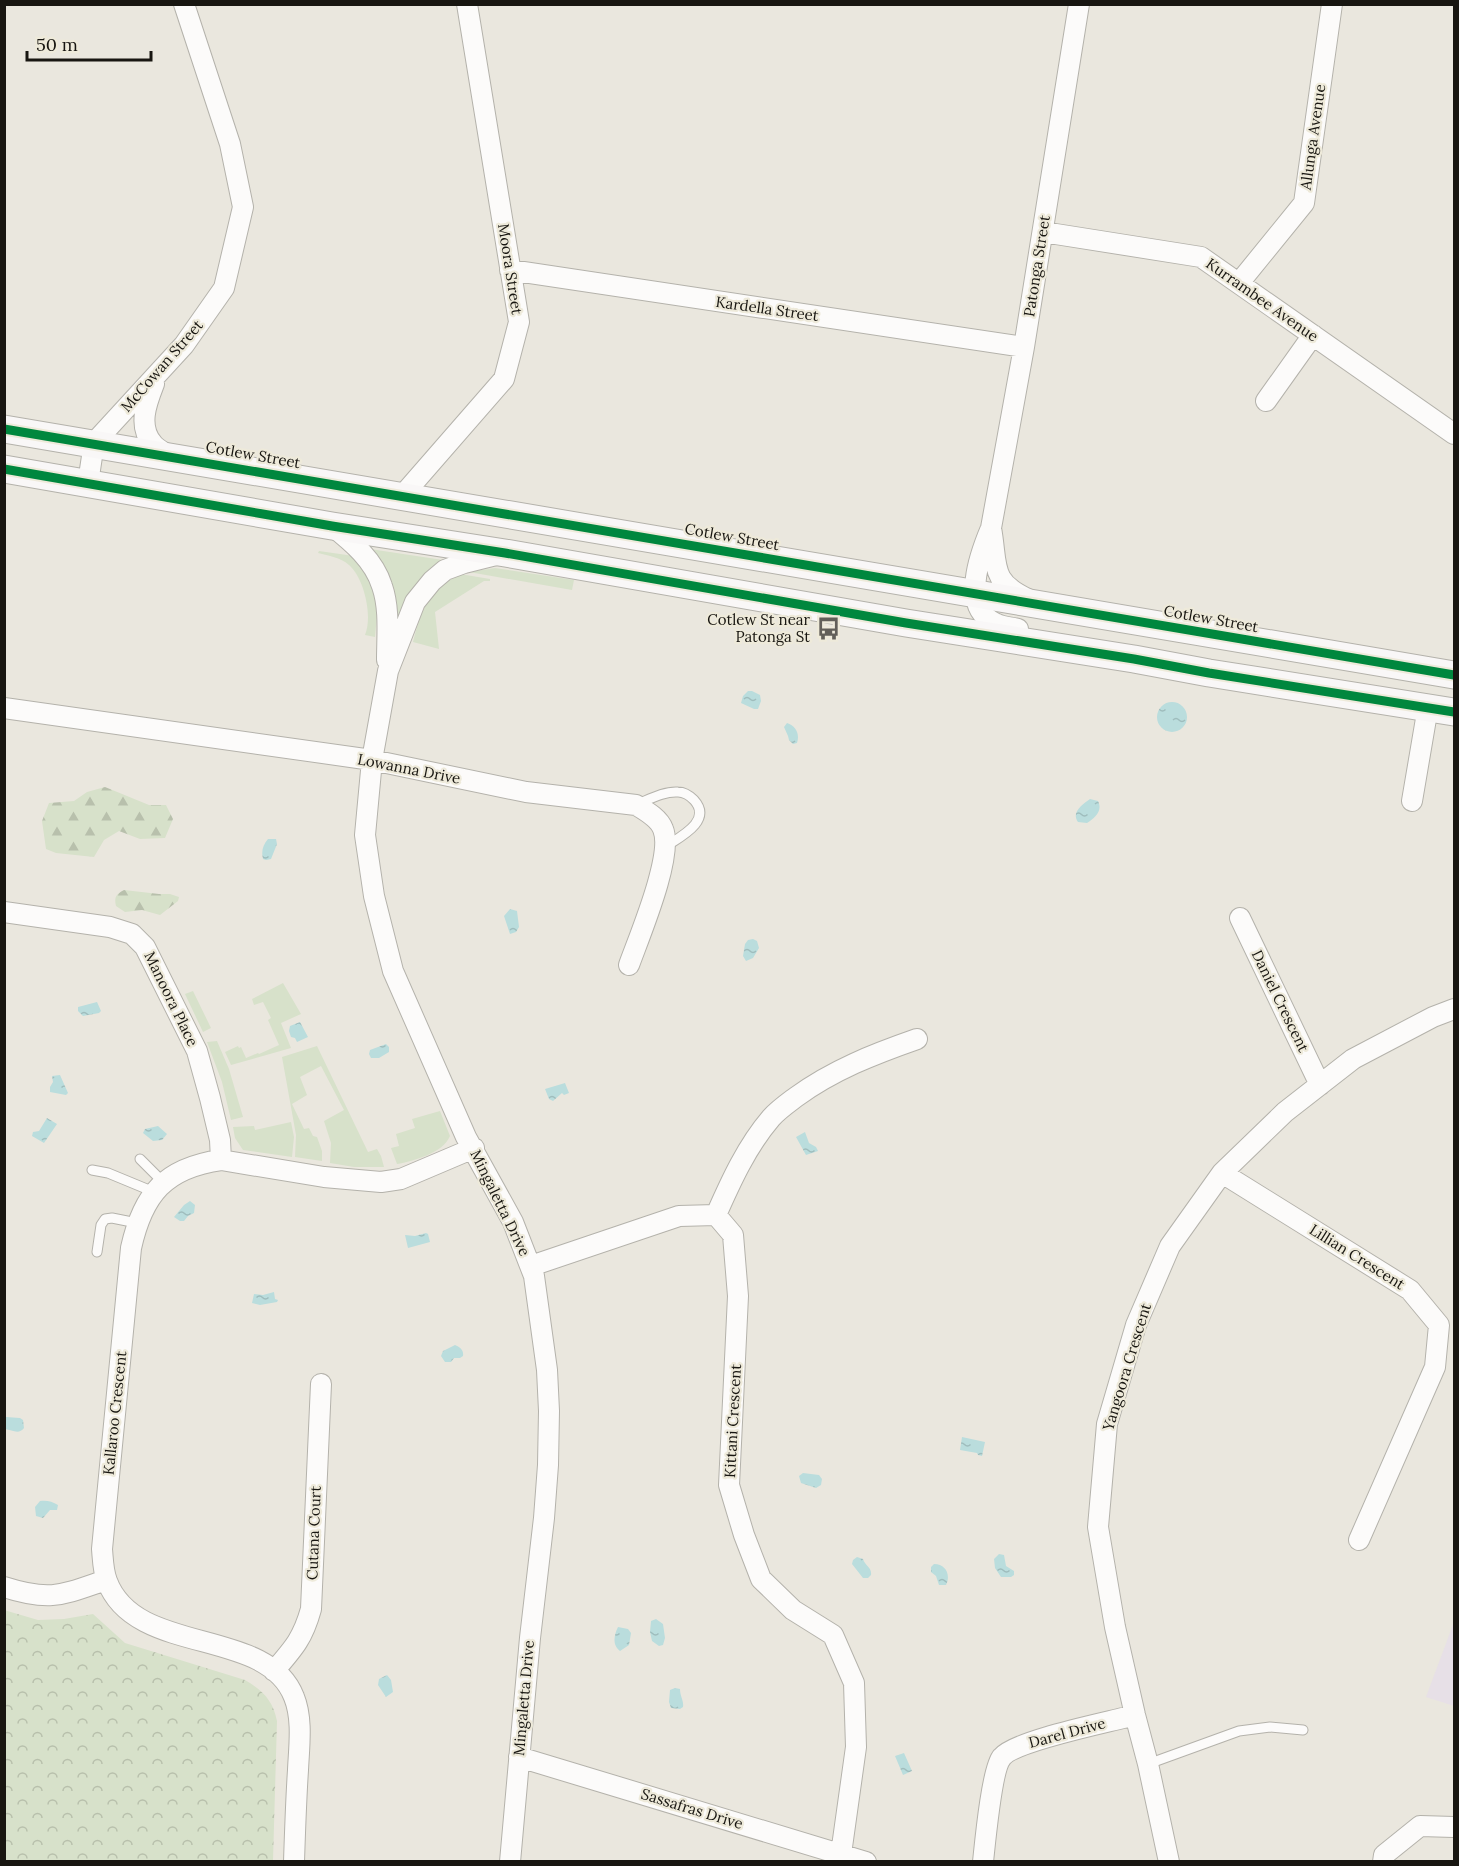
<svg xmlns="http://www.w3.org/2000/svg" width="1459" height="1866" font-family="Lora,serif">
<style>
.education{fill:#e7e0e7}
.grass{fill:#d7e1ca}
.forest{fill:url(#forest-firs)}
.park{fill:url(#park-crowns)}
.water{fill:url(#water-ripples)}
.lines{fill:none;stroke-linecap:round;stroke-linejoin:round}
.service-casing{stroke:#b4b2ab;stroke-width:11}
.minor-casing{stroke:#b4b2ab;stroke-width:22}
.secondary-casing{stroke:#b4b2ab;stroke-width:29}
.service{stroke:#fcfbfa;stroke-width:9}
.minor{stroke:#fcfbfa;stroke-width:20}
.secondary{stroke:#f9f7f7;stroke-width:27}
.cycleway-casing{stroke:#eeeada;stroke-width:13}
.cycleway{stroke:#00873e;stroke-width:9}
.labels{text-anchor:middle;stroke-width:4.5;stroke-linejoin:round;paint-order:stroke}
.street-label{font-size:15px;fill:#181611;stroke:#eeeada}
.poi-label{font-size:15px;fill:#181611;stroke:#eeeada;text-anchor:end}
</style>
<defs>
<pattern id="forest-firs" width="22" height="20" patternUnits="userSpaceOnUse" patternTransform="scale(1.5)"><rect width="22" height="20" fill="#d7e1ca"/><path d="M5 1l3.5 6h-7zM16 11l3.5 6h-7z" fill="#b8c0ac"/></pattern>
<pattern id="park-crowns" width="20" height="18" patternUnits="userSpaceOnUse" patternTransform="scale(1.5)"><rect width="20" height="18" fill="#d7e1ca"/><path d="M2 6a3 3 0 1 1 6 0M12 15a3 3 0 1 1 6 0" fill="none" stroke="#b8c0ac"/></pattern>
<pattern id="water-ripples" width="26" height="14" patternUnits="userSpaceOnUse" patternTransform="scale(1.5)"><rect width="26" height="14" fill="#badddd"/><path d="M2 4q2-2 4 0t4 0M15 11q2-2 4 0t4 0" fill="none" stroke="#9fbdbd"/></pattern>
</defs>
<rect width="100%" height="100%" fill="#eae7de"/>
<!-- education -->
<path class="education" d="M1454,1622V1706L1426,1697Z"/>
<!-- grass -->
<path class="grass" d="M370,549L443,560C423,575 406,593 399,616H395Z
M319,551L354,556L371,577L378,606L375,637L365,635C373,616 364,578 349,565C340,557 329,556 318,553Z
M495,568L574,580L572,590L469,572Z
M460,574L490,579V581H484L435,612L439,649L413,642C421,610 429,589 460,574Z
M283,983L301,1014L281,1023L291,1048L231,1065L225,1052L238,1046L239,1048L241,1047L246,1058L258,1053L259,1054L279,1045L268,1020L271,1018L263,1002L254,1005L252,999Z
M193,991L211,1028L203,1032L185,994Z
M217,1041L229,1069L243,1117L231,1120L222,1082L207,1042Z
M317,1046L368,1152L377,1149L381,1156L384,1167H354L330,1163L331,1143L324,1121L344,1110L321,1066L300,1077L307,1095L292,1104L304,1129L309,1128L313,1136L317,1137L322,1151V1161L295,1157L296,1135L282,1057Z
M440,1111L450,1136C443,1153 414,1161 397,1164L391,1148L399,1146L396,1134L415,1128L412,1119Z
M291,1122L294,1137L292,1157L243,1150L235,1138L233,1127L254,1126L255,1130Z"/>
<!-- forest -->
<path class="forest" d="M105,787L149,805H166L173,819L165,838L140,839L119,831L104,840L94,857L56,853L46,849L42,821L49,803L74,801L87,792Z
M124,890L159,894H170L179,897L178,901L160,915L142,910L125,912L116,906C114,897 116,894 124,890Z"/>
<!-- park -->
<path class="park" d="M4,1610L38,1620L64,1619L93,1614L125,1643L245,1680C262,1690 273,1700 277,1721L273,1861H5Z"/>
<!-- water -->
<path class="water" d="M748,691H752L760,695L761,701L758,709H754L741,703L743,696Z
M1157 717a15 15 0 1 1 30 0a15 15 0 1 1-30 0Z
M787,723C796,726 800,734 797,743L793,744L789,740L788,736L784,727Z
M1090,799L1098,801C1103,811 1095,818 1087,823L1078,822C1071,812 1082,805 1090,799Z
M268,839H276L277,844L271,859L266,860L263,859C261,851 263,845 268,839Z
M510,909L517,911L519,927L516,932L510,934L504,916Z
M753,939L757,941L759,948L753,958L746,961L743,956L745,944L748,940Z
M97,1002L101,1011L99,1013L83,1016L78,1011V1007Z
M300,1022L308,1037L297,1042L295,1038L291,1037L289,1031L290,1026Z
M386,1044L389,1047V1052L379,1058H371L369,1054L370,1050Z
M60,1075L68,1093L66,1095L50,1092V1087L53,1082L52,1076Z
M565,1083L569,1093L564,1095L562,1093L553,1101L549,1099L545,1089Z
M47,1118L57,1124L44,1143L32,1136L33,1132L39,1131Z
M158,1126L167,1134L162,1140L153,1141L143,1133L145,1129Z
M805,1132L809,1143L816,1147L818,1151L806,1155L796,1137Z
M190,1201L195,1205L194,1213L188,1216L184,1221H180L174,1217L184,1205Z
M426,1233L428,1234L430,1242L408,1248L405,1235L415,1236Z
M274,1292L275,1299L278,1300L277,1302L260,1305L252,1303L254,1294L263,1295Z
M455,1345C460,1347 464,1350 463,1356L460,1358H454L451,1362H445L441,1356L443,1351Z
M6,1417L20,1418L23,1420L24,1428C19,1435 12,1430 5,1429Z
M962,1437L985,1442L982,1456L978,1455L977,1453L960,1450Z
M803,1473L819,1475L822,1479L821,1485L816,1488L801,1483L799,1476Z
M40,1501C46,1500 52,1501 58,1505L57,1510H50L43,1518L36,1516L35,1507Z
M999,1554L1004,1555L1006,1566L1014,1571V1575L1011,1577H1001L995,1568L994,1559Z
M857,1557L863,1559C865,1566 872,1567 871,1575L868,1578H863L852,1564L853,1560Z
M934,1564C946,1564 951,1575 946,1585H939L936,1576L931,1572V1567Z
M656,1619L663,1624L665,1638L663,1645L659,1646L652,1641L650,1632L651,1621Z
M618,1627L628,1629L631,1633L629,1645L620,1651C612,1645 614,1635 618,1627Z
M387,1675L391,1680L393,1692L386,1697L378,1685L379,1679Z
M675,1688L680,1689C680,1696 684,1701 683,1707L680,1709L671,1708L669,1702L670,1690Z
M904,1753L912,1771L903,1775L895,1756Z"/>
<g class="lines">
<defs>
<path id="service" d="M638,804C650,799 665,791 678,792C684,792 690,796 694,800C713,821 680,837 665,847
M140,1159L163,1182
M92,1170L108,1173L154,1192
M97,1252L101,1225L105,1219L112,1218L137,1223
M1148,1764L1239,1731L1270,1727L1303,1730"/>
<path id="minor" d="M1043,232L1201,257L1454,434
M510,270L1024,347
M1239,283L1304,203L1332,4
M154,384C147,402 137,426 153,444C157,449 164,452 169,456
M1266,401L1313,335
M88,483L94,443L184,345L224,288L243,207L230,144L184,4
M402,496L504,379L519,322L467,4
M332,526C352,542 374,560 382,586C390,609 387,636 387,660
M991,528C998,565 989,581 1028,599
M496,555L464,563L445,570L432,581L415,602L388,671L372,760L365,835L374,896L393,971L466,1137L513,1222L534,1276L547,1370L549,1411L548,1465L544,1518L530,1638L510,1862
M1018,629C1010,627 1002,627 995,623C960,607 980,554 991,528L1024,347L1079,4
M4,708L372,760L526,792L636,805C646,811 659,818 663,829C674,855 639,937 629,965
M1412,801L1428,707
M4,912L110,927L132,934L145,947L197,1051L210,1098L220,1140L221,1160
M1240,918L1320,1085
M1222,1173L1410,1290L1439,1325L1435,1367L1359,1540
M716,1215C731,1181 747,1146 771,1118C778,1110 788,1103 796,1097C833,1070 874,1054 917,1039
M531,1266L679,1216L716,1215L733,1235L738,1296L729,1485L744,1535L761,1579L793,1610L833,1635L854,1683L856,1747L841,1854
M4,1587C51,1602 62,1595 106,1580
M274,1671C294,1648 303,1638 311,1609L321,1384
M519,1757L866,1862
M294,1862C295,1831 296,1800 298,1770C299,1747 303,1719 294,1697C267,1626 135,1657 107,1581C103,1571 103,1560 102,1549L131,1248C143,1194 165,1168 221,1160L324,1177L381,1182L401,1179L474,1148
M983,1862C985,1843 992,1768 1002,1757C1016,1740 1110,1722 1135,1715
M1169,1862L1148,1764L1135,1715L1115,1627L1098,1527L1107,1424L1136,1325L1170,1246L1222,1173L1285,1112L1353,1059L1433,1017L1454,1009
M1383,1862L1384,1855L1420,1826L1454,1827"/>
<path id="secondary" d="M4,429L1454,675
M4,469L332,526L505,553L906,623L1134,659L1209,673L1454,712"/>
</defs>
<!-- service casing -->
<use href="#service" class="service-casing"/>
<!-- minor casing -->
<use href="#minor" class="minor-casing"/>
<!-- secondary casing -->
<use href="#secondary" class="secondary-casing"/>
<!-- service -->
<use href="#service" class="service"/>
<!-- minor -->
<use href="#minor" class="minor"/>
<!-- secondary -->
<use href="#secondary" class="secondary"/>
<defs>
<path id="cycleway" d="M4,429L1454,675
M4,469L332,526L505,553L906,623L1134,659L1209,673L1454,712"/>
</defs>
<!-- cycleway casing -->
<use href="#cycleway" class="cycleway-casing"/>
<!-- cycleway -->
<use href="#cycleway" class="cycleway"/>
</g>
<!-- icons -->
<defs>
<symbol id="bus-bare" viewBox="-9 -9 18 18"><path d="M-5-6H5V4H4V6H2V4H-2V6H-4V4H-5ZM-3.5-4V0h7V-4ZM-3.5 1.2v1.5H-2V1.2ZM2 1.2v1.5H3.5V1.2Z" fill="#625f59" stroke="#eeeada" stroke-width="2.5" paint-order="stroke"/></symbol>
</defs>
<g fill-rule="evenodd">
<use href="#bus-bare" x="812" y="612" width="33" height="33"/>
</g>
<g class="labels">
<!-- street labels -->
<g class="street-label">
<text transform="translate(1313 137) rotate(-82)" y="5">Allunga Avenue</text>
<text transform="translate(1037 266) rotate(-81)" y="5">Patonga Street</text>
<text transform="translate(510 269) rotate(81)" y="5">Moora Street</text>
<text transform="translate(1262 300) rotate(35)" y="5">Kurrambee Avenue</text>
<text transform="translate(767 309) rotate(8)" y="5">Kardella Street</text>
<text transform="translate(162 366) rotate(-49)" y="5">McCowan Street</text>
<text transform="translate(253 455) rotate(10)" y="5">Cotlew Street</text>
<text transform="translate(732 537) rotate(10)" y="5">Cotlew Street</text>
<text transform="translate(1211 619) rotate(10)" y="5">Cotlew Street</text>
<text transform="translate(409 769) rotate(11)" y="5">Lowanna Drive</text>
<text transform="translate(171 999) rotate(64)" y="5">Manoora Place</text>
<text transform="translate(1280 1001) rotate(64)" y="5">Daniel Crescent</text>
<text transform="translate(500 1203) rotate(64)" y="5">Mingaletta Drive</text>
<text transform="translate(1357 1257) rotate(32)" y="5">Lillian Crescent</text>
<text transform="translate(1127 1367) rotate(-73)" y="5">Yangoora Crescent</text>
<text transform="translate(115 1413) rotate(-84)" y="5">Kallaroo Crescent</text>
<text transform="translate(733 1421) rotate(-87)" y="5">Kittani Crescent</text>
<text transform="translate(314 1533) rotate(-88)" y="5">Cutana Court</text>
<text transform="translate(524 1698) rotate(-85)" y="5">Mingaletta Drive</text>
<text transform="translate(1067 1733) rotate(-15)" y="5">Darel Drive</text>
<text transform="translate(692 1809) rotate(17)" y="5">Sassafras Drive</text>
</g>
<!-- poi labels -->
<g class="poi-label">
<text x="810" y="625">Cotlew St near<tspan x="810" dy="17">Patonga St</tspan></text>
</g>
</g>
<!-- border -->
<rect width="1459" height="1866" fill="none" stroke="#181611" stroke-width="12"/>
<!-- scale -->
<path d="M27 51v9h124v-9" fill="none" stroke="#181611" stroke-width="3"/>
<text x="36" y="51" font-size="18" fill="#181611" stroke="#eeeada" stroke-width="4.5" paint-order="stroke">50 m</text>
</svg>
